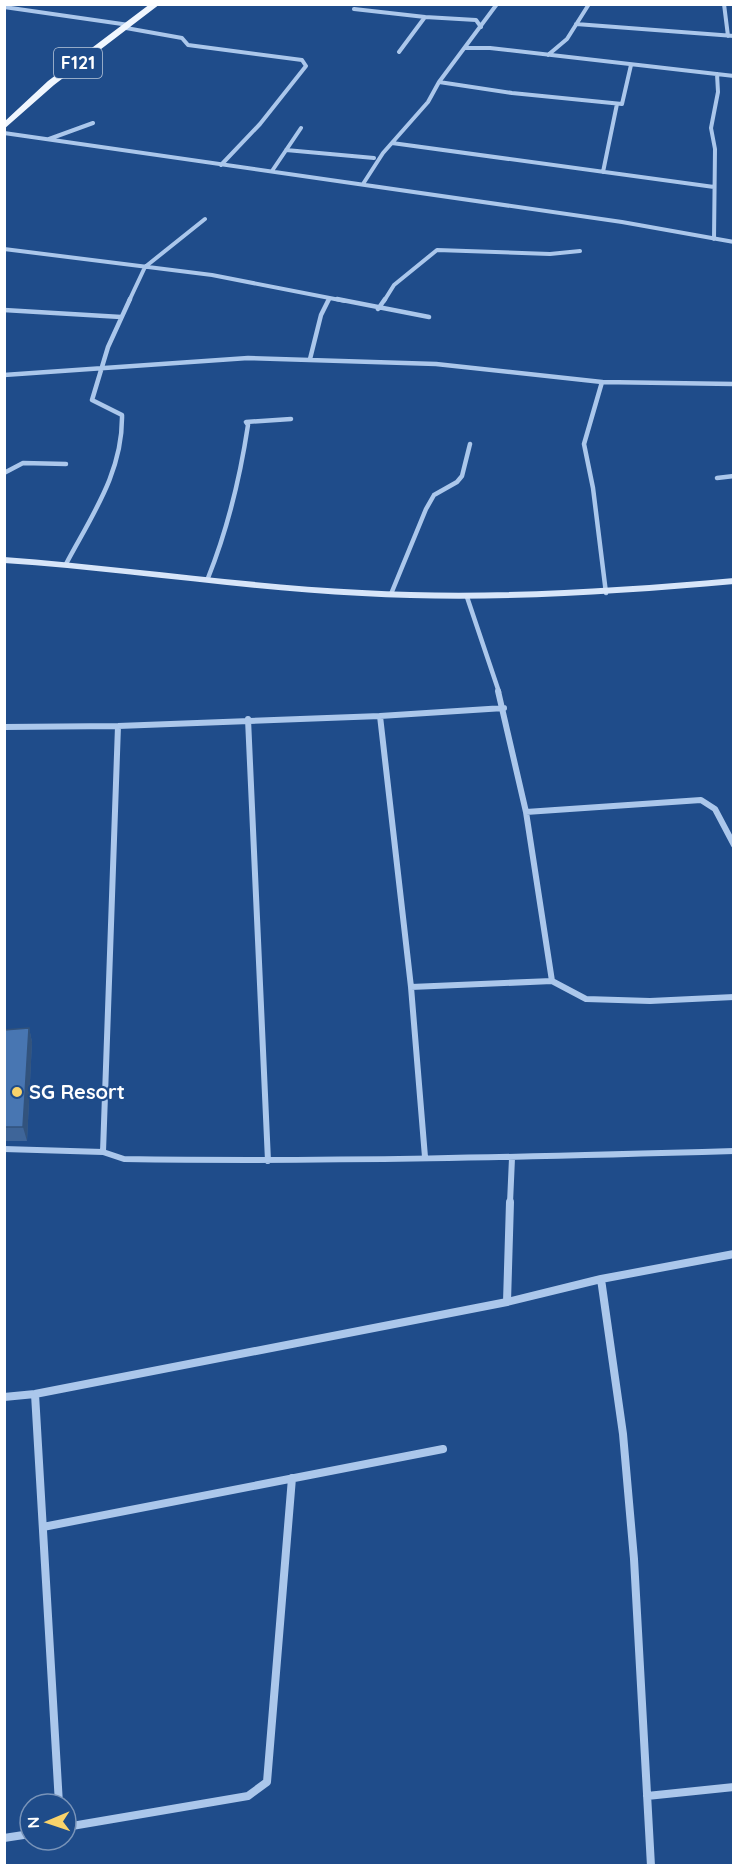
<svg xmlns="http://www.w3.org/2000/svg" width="738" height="1870" font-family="Quicksand,sans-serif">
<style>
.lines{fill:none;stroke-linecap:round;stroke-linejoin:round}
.street-far3{stroke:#abc7eb;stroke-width:4}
.street-far2{stroke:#abc7eb;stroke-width:4.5}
.street-far1{stroke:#abc7eb;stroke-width:6}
.street{stroke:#abc7eb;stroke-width:8}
.secondary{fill:#d7e5f9;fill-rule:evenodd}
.primary{fill:#f0f6fe;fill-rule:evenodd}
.wall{fill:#3e6599}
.shaded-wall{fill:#32537d}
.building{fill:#4876b2;stroke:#32537d;stroke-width:1.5}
.poi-dot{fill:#f9d36b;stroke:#1f4c8a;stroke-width:2}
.labels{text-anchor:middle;stroke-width:4.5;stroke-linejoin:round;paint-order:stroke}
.shield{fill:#1f4c8a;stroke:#bcc9dc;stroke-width:1.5}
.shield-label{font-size:18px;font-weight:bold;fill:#fff}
.poi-label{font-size:20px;font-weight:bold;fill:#fff;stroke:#1f4c8a;text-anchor:start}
</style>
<rect width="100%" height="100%" fill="#1f4c8a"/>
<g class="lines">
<!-- street-far3 -->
<path class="street-far3" d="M724,4L728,36
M4,7L129,25
M354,9L425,17
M576,24L734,36
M126,28L182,38L188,45L302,60L306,66L260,124L221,165
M466,48H490L734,76
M399,52L425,17L476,20L481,27
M548,55L567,39L589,4
M439,82L512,93L622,104L631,65
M4,133L622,222L734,242
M49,139L93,123
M392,143L714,187
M286,150L374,158
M272,171L301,128
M603,172L617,104
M363,184L383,153L428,102L439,82L497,4
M714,239L715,149L711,128L718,92L717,74
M4,249L212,275L345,301
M129,301L145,267L205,219
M384,301L394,285L437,250L550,254L580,251"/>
<!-- street-far2 -->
<path class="street-far2" d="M337,299L429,317
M378,309L385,299
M4,310L121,317
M310,359L321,315L329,299
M4,375L248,358L436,364L602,382L734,384
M602,382L584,444L593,488L606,593
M4,473L23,463L66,464
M717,478L734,476
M66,564C92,515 123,472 122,415L92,400L108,347L130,299
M208,578C228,528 240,478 248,425L246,422L291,419
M391,594L426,509L434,495L457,482L462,476L470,444
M467,597L499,692"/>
<!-- street-far1 -->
<path class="street-far1" d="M498,691L526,812L552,981
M380,716L411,987L425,1157
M248,719L268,1161
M4,727L118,726L380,716L504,708
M526,812L701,800L715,809L734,845
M411,987L552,981L586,999L650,1001L734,997
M4,1149L103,1152L124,1159C328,1162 531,1157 734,1151
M103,1152L118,726
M510,1203L512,1158"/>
<!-- street -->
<path class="street" d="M601,1279L623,1434L634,1559L651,1866
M507,1302L510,1202
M35,1394L59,1804
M4,1397L35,1394L507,1302L601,1279L734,1254
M43,1527L443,1449
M647,1796L734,1787
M66,1827L248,1796L267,1782L292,1478
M4,1838L30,1834"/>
<!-- secondary -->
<path class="secondary" d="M4,557C124,566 242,584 362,590C486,597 610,589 734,578V584C610,595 486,603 362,596C242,590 124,571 4,563Z"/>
<!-- primary -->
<path class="primary" d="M150,4H160L54,85L4,129V122L48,81Z"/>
</g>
<!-- wall -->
<path class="wall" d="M29,1028L32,1042L27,1141H4V1030Z"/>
<!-- shaded-wall -->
<path class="shaded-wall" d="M29,1028L32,1042L27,1141L23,1127Z"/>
<!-- building -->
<path class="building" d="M29,1028L23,1127H4V1030Z"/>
<!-- markers -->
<circle class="poi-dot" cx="17" cy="1092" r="6"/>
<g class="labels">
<!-- shield labels -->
<rect class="shield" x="54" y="48" width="48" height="30" rx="4.5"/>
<g class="shield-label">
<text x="78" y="69">F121</text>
</g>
<!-- poi labels -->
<g class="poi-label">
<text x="29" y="1099">SG Resort</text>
</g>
</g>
<!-- border -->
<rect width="738" height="1870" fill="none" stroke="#ffffff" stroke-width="12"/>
<!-- north arrow -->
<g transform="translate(48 1822) rotate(268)"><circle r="28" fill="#1f4c8a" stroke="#7994b9" stroke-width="1.5"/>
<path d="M0-4.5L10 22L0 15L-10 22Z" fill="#f9d36b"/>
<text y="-9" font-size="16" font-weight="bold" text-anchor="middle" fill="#ffffff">N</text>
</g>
</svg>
